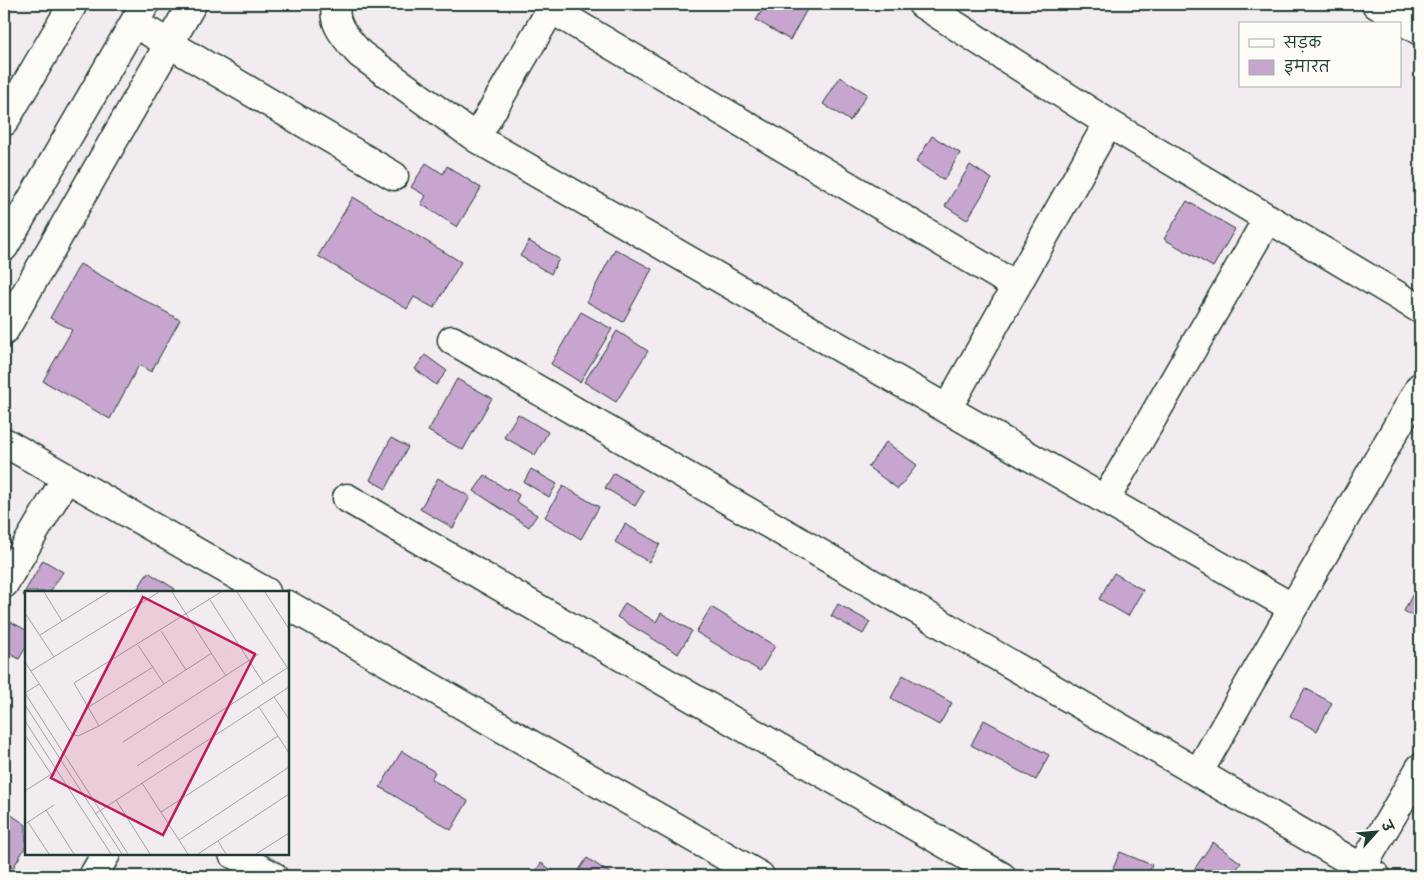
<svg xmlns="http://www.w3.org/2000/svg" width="1424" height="880" font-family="'Architects Daughter','Playpen Sans Deva',sans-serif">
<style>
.building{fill:#c7a5cf;stroke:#1f3d34}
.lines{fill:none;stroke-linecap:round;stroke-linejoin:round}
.minor-casing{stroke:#1f3d34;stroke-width:31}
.minor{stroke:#fdfcf7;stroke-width:28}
.inset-road{fill:none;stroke:#9ea5a4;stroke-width:1}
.view{fill:#c2185b;fill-opacity:0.15;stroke:#c2185b;stroke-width:2.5}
.inset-edge{fill:none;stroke:#1f3d34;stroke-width:2.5}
</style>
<rect width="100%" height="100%" fill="#f2ebef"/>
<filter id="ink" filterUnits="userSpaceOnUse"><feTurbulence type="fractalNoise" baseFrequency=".02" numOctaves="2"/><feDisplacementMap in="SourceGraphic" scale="10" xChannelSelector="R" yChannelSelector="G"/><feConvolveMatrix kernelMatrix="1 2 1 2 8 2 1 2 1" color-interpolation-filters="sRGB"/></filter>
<g filter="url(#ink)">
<!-- building -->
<path class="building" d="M766,4H810L790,40L756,20Z
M840,77L867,94L850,121L823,104Z
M932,136L960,153L944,180L916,162Z
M426,163L443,174L447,166L481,188L457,227L421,204L426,196L411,187Z
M970,165L992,179L967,220L945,206Z
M353,197L461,262L434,308L414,297L407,309L318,256Z
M1187,201L1235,229L1213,267L1164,239Z
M529,241L559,259L551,274L520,256Z
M615,249L652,269L623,322L587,302Z
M80,264L180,320L151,372L139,365L110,419L43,381L72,330L50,318Z
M581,312L612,329L580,382L551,364Z
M617,331L648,351L616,402L584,382Z
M425,355L447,371L436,385L415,369Z
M457,379L492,398L463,450L428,431Z
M518,414L548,432L535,455L504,437Z
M391,438L408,447L386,489L370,480Z
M886,442L917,465L898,489L868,467Z
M531,469L557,484L549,497L524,482Z
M614,473L644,491L635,506L605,488Z
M485,475L507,490L508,488L519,495L516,501L537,515L529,527L474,491Z
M438,478L470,497L453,528L420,509Z
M563,486L599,507L581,539L545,517Z
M625,524L660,544L649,562L615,542Z
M43,560L63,572L50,592H26V597L23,595Z
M148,572L175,589L173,592H136Z
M1114,573L1143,590L1128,616L1099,599Z
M1419,582L1420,583V620L1404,611Z
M625,603L656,622L661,613L692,631L678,654L617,617Z
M838,604L870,622L863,634L831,616Z
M711,607L775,646L760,671L696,632Z
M11,622L26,630V647L19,659L4,650V635Z
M903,675L952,703L939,725L891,698Z
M1305,688L1332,703L1317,731L1290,716Z
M984,720L1049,755L1036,780L971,745Z
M402,751L435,772L431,779L468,801L451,830L380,787Z
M4,810L26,825V846L13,868L4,862Z
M1213,842L1241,863L1232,876H1200L1193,871Z
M1120,852L1152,865L1148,876H1126L1112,871Z
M587,858L614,876H575Z
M541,863L561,876L533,875Z"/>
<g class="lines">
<defs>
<path id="minor" d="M337,4C330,23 348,40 360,54L476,138L1293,608
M922,4L1108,123L1420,309
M1376,4L1420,31
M551,9L1016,286
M134,23L394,176
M4,122L73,4
M476,138L554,4
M4,247L145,4
M4,331L192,4
M452,340L1376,876
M947,409L1108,123
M4,442L266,592
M347,498L1001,876
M1105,500L1268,218
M4,584L66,478
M288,605L760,876
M1198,773L1420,387
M233,854L273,876
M93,876L106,854
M1357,876L1420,768"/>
</defs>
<!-- minor casing -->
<use href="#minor" class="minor-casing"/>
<!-- minor -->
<use href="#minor" class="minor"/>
</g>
</g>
<!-- overview -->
<g transform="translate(25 591)">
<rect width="264" height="264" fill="#f2ebef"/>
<path class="inset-road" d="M19,1L37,30M147,1L201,85M212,1L264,79M240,1L264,38M185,9L239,93M0,22L29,66M136,40L161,79M15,44L84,1M113,54L139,93M0,71L47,143L53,145L74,135L187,62M6,80L134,1M14,93L0,102L103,263M249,106L264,128M0,114L97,263M234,116L264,162M62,117L128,76M0,130L86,263M74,135L49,92L196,1M0,144L26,183M98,151L234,63M112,175L262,77M117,192L163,263M0,200L28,182M91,209L125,263M21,219L49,263M136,221L253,145M70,223L264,96M3,231L24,263M0,233L29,214M154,249L264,176M193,250L201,263M173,263L264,203M231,263L264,242"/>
<path class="view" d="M118,6L230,63L138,244L26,187Z"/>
<rect width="264" height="264" class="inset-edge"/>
</g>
<!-- margin -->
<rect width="1424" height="880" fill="none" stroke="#fdfcf7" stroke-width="20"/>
<rect x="10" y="10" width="1404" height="860" fill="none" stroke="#1f3d34" stroke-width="2" filter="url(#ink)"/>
<!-- legend -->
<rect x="1239" y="22" width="162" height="65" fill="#fdfcf7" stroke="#a4b0a9"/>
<rect x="1249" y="39" width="25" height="8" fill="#fdfcf7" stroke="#a4b0a9"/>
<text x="1284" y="48" font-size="15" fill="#1f3d34">सड़क</text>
<rect x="1249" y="60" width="25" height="15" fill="#c7a5cf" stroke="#a4b0a9"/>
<text x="1284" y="72" font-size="15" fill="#1f3d34">इमारत</text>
<!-- north arrow -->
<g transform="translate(1376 832) rotate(63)" stroke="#fdfcf7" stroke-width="4" paint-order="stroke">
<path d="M0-4L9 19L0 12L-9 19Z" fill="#1f3d34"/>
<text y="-8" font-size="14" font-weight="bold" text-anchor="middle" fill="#1f3d34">उ</text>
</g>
</svg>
